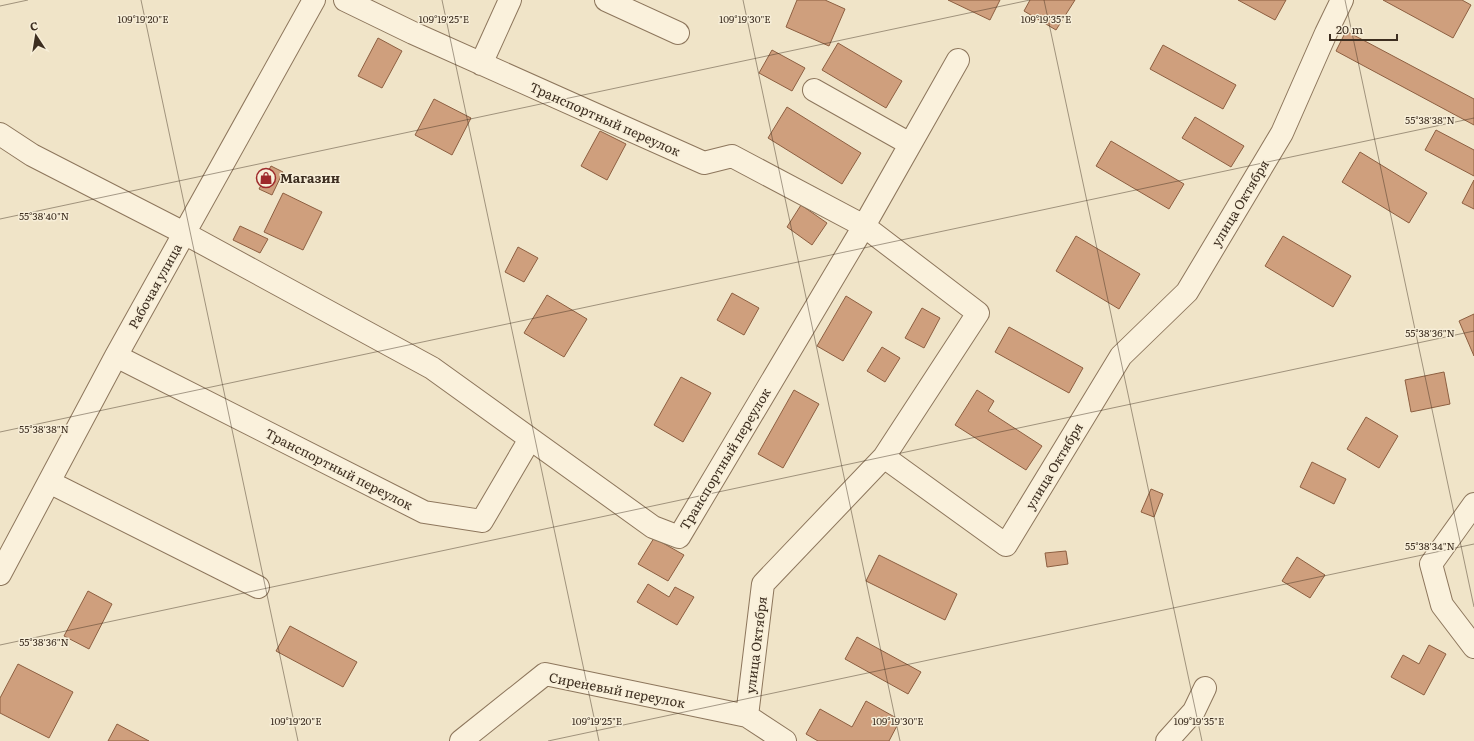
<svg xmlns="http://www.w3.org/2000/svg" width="1474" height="741" font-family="Literata,serif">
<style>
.building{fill:#cf9f7d;stroke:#8d5f41}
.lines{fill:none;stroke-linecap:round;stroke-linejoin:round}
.minor-casing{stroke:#8d765c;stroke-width:24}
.minor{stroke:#faf1dc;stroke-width:22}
.ticks{fill:none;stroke:#3d2e20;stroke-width:1;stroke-opacity:0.45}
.labels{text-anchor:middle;stroke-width:3;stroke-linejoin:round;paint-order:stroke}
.street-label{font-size:13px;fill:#3d2e20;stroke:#f7eed8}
.poi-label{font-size:13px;font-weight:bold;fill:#3d2e20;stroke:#f7eed8;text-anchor:start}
.ticks-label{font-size:10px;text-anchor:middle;fill:#3d2e20;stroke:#f7eed8;stroke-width:3;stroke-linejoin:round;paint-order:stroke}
</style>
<rect width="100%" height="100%" fill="#f0e4c8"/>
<!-- building -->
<path class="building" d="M797,0H825L845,9L829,46L786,27Z
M948,0H1000L990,20Z
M1030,0H1075L1056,30L1024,11Z
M1238,0H1286L1275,20Z
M1383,0H1462L1471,5L1453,38Z
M1346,31L1474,99V125L1336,51Z
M378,38L402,51L382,88L358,76Z
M838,43L902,81L886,108L822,70Z
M1163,45L1236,85L1223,109L1150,69Z
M772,50L805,68L792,91L759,73Z
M434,99L471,118L452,155L415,135Z
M787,107L861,153L842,184L768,138Z
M1195,117L1244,146L1231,167L1182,138Z
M1436,130L1474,150V176L1425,150Z
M600,131L626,144L607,180L581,166Z
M1111,141L1184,184L1169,209L1096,166Z
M1360,152L1427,193L1409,223L1342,182Z
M271,166L283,172L272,195L259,189Z
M1474,180V209L1462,203Z
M283,193L322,212L303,250L264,232Z
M801,205L827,223L812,245L787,227Z
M240,226L268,239L260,253L233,240Z
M1076,236L1140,274L1119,309L1056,271Z
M1283,236L1351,276L1333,307L1265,266Z
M518,247L538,258L524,282L505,272Z
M732,293L759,308L744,335L717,320Z
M547,295L587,319L564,357L524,333Z
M846,296L872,312L843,361L817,346Z
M922,308L940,318L924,348L905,338Z
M1474,314V356L1459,321Z
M1009,327L1083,368L1069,393L995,352Z
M882,347L900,358L885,382L867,371Z
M1444,372L1450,404L1411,412L1405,380Z
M681,377L711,393L683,442L654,425Z
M794,390L819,404L783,468L758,454Z
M977,390L994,401L988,411L1042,446L1026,470L955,425Z
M1366,417L1398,436L1379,468L1347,449Z
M1312,462L1346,479L1334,504L1300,487Z
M1151,489L1163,494L1154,517L1141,512Z
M654,538L684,555L668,581L638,564Z
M1066,551L1068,564L1047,567L1045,553Z
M879,555L957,594L945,620L866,581Z
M1297,557L1325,575L1310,598L1282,581Z
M648,584L669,597L675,587L694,597L677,625L637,602Z
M88,591L112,604L89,649L64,636Z
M290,626L357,662L343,687L276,651Z
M857,637L921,672L908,694L845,659Z
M1429,645L1446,654L1424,695L1391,677L1403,655L1419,664Z
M18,664L73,692L49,738L0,713V698Z
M866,701L900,720L889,741H818L806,734L820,709L852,727Z
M117,724L149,741H108Z"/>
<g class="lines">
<defs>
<path id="minor" d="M345,0L413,33L704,163L732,156L864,226L978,313L884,457
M606,0L678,33
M481,64L510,0
M814,90L910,144
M0,134L32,155L184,233L432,368L653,527L679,537L864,226L958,60
M116,356L424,512L482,521L530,439
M49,482L258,587
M1474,504L1431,564L1442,605L1474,647
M0,574L116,356L314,0
M747,716L763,584L884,457L1006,545L1121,356L1187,292L1282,133L1326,33L1342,0
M461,741L545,674L747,716L785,741
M1167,741L1194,711L1205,688"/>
</defs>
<!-- minor casing -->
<use href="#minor" class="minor-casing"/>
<!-- minor -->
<use href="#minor" class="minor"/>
</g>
<!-- ticks -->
<path class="ticks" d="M141,0L298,741M442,0L599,741M743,0L900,741M1044,0L1202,741M1345,0L1474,607M0,6L28,0M0,219L1030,0M0,432L1474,118M0,645L1474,331M548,741L1474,544"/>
<!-- icons -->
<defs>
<symbol id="shop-ring" viewBox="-11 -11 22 22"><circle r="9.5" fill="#f7eed8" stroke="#9e2a2b" stroke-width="1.5"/><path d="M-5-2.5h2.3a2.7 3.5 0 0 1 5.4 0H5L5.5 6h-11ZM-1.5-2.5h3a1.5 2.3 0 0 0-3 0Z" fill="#9e2a2b"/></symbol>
</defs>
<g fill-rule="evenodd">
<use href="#shop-ring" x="255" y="167" width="22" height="22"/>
</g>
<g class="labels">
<!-- street labels -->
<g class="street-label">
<text transform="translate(605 119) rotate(24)" y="5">Транспортный переулок</text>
<text transform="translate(1240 203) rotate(-59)" y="5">улица Октября</text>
<text transform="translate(155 286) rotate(-61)" y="5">Рабочая улица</text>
<text transform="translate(725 459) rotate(-59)" y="5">Транспортный переулок</text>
<text transform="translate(1054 466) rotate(-59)" y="5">улица Октября</text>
<text transform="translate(339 469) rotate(27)" y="5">Транспортный переулок</text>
<text transform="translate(756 645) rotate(-83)" y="5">улица Октября</text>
<text transform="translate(617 690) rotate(11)" y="5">Сиреневый переулок</text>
</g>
<!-- poi labels -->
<g class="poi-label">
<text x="280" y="183">Магазин</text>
</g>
</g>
<g class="ticks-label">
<text x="143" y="23">109°19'20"E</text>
<text x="444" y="23">109°19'25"E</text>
<text x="745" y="23">109°19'30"E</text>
<text x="1046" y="23">109°19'35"E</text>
<text x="1430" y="124">55°38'38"N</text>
<text x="44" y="220">55°38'40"N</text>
<text x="1430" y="337">55°38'36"N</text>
<text x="44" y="433">55°38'38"N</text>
<text x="1430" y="550">55°38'34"N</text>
<text x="44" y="646">55°38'36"N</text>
<text x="296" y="725">109°19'20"E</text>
<text x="597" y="725">109°19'25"E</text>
<text x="898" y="725">109°19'30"E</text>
<text x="1199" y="725">109°19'35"E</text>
</g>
<!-- north arrow -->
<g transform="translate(36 36) rotate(348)" stroke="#f7eed8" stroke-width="3" paint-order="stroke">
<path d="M0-3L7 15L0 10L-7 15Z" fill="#3d2e20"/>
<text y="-6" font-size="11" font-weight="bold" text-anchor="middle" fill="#3d2e20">С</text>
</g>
<!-- scale -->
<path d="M1330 34v6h67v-6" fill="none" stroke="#3d2e20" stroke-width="2"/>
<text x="1336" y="34" font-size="12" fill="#3d2e20" stroke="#f7eed8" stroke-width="3" paint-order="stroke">20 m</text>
</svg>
